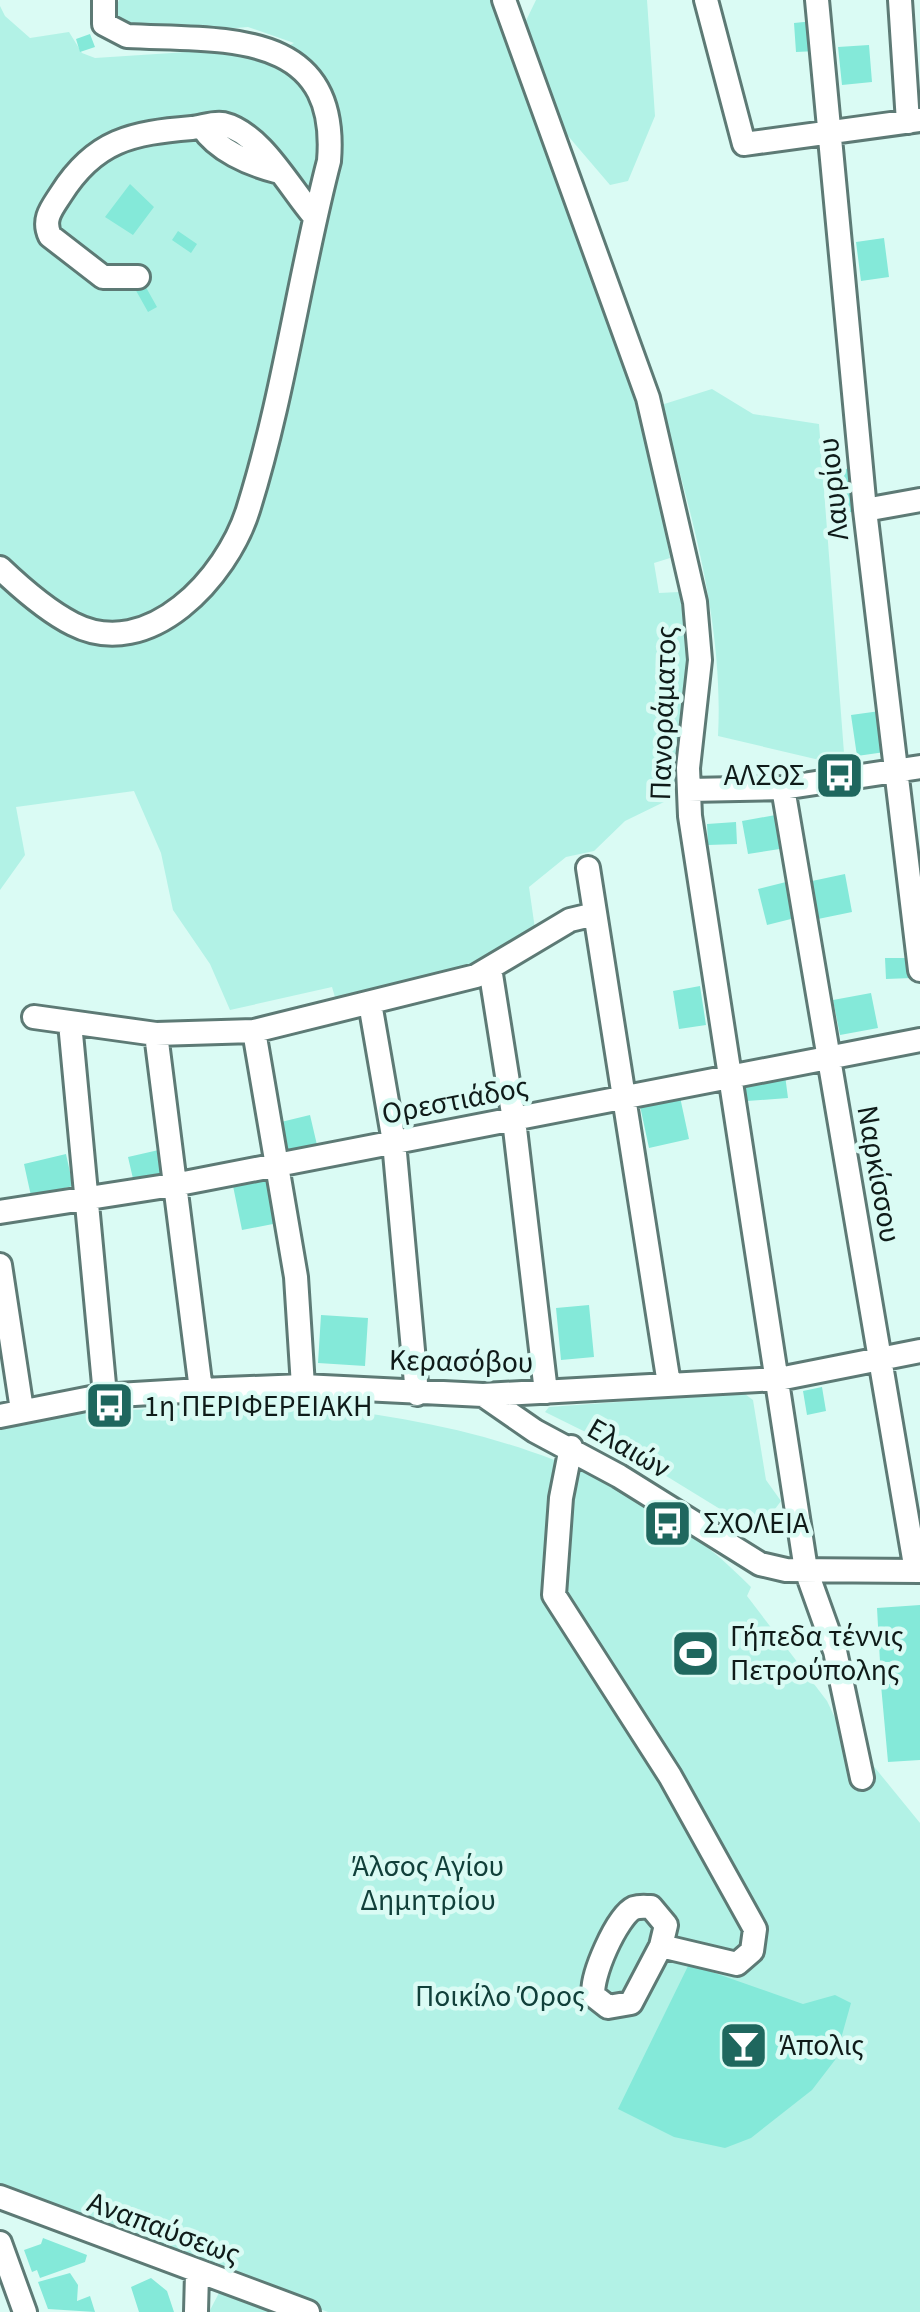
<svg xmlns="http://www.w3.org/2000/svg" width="920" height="2312" font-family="'Source Sans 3',sans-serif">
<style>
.green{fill:#b2f2e6}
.building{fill:#84e9d9}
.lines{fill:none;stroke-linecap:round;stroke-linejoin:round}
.minor-casing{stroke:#5d7a75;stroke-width:28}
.minor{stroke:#fff;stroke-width:22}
.labels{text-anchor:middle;stroke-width:9;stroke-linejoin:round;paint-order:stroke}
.street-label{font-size:30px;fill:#0f1b19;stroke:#dafbf4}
.poi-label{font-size:30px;fill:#0f1b19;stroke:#dafbf4;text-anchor:start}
.park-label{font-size:30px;fill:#11403a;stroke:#dafbf4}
</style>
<rect width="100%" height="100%" fill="#dafbf4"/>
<!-- green -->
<path class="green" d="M119,0H498C564,182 637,367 670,558L654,563L659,593L679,592L691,664L674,787L666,801L625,821L594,851L566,857L529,887L535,929L470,972L337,1004L332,987L230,1010L210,964L173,910L161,853L134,791L16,807L25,855L0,890V6L5,16L30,38L69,32L82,53L95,58L233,49L266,57L294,43L248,27L162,34L118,26L114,13Z
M536,0H647L655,116L628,181L610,185L557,123L522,29Z
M712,389L753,414L819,424L845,766L718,736C724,624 691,512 661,405Z
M730,1394H745L753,1400L766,1480L781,1501L772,1513L733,1517L632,1455L545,1412L549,1407Z
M294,1405C464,1420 628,1462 751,1587L747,1596L827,1701L836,1720L920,1823V2312H328L30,2202L0,2185V1416L21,1426L76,1414L126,1410Z
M220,2291L278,2312H209Z"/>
<!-- building -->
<path class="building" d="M814,21L817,51L796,52L794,23Z
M90,34L95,47L80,52L76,39Z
M869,45L872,82L842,85L838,47Z
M130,184L154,207L133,235L105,217Z
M178,231L197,244L191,253L172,240Z
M884,238L889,277L861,281L856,242Z
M143,282L157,307L148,312L134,287Z
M852,468L857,511L832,515L826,472Z
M880,711L885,752L857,756L851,715Z
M781,814L786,848L748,854L742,821Z
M736,822L737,844L708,845L707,824Z
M845,874L852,912L818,919L812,881Z
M794,880L803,916L767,925L758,889Z
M885,958H911L912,978L886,979Z
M700,986L706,1025L679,1029L673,991Z
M871,993L878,1028L840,1035L833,1000Z
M785,1075L788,1098L747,1101L744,1078Z
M680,1097L689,1139L649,1148L640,1106Z
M310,1115L317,1145L288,1152L281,1122Z
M163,1149L168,1176L134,1183L128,1157Z
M66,1154L73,1186L31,1196L24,1164Z
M268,1173L278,1223L242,1230L232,1181Z
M589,1305L594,1357L561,1360L556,1308Z
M321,1315L368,1318L365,1366L318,1363Z
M822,1387L826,1411L807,1415L803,1391Z
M920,1605V1760L888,1762L881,1685L890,1684L889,1662H880L877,1608Z
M689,1964L803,2004L835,1995L851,2003L835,2060L812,2090L751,2138L725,2148L674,2137L618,2109Z
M43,2238L87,2255L85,2262L40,2278L37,2270L32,2272L24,2250L41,2244Z
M70,2273L78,2285L77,2301L90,2296L95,2312L48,2309L38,2282Z
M151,2278L167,2291L174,2312H139L131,2287Z"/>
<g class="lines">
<defs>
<path id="minor" d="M504,0L648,398L695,602L700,660L688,768L690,816L806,1570L835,1651L862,1778
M706,0L744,144L920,120
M817,0L865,510L920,970
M900,0L908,122
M202,127C217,150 249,164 276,171
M138,277H103L50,236C42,219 52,208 61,194C95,140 132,133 192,128C202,127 214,122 223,124C261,133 289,187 314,216
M865,510L920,500
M0,568C21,588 47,611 73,624C149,663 227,577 248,510C284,396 299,276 329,161C340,27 221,41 127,36L104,24V0
M783,788L916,1571
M689,790L783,788L920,767
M588,868L669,1384
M490,968L514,1120L546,1392
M370,1003L394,1142L417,1394
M34,1017L156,1034L254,1031L476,976L570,920L595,914
M70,1023L105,1395
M254,1031L296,1277L303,1386
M156,1034L201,1390
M0,1212L179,1184L920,1040
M0,1265L22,1410
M483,1395L535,1431L619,1476L760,1564L786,1570L920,1571
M0,1416L101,1396L201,1390L303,1386L483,1395L779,1379L920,1351
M571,1447L561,1498L554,1595L670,1776L755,1929L752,1951L737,1964L661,1946
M651,1907L666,1925L661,1946L631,2003L608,2007L594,1996C589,1979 617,1916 634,1908C640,1906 645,1907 651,1907Z
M0,2197L308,2312
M0,2243L25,2312
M196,2312L197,2273"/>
</defs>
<!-- minor casing -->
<use href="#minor" class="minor-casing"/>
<!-- minor -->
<use href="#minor" class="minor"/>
</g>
<!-- icons -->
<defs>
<symbol id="bus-square" viewBox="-11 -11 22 22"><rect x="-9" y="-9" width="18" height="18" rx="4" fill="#1f675e" stroke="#dafbf4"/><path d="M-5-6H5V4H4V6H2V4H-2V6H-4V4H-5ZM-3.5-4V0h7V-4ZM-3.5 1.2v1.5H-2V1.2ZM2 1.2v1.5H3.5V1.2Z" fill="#fff"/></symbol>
<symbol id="stadium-square" viewBox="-11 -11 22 22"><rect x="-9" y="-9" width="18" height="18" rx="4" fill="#1f675e" stroke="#dafbf4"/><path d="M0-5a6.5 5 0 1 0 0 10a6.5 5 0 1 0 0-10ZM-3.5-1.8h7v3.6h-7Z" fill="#fff"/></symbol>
<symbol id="bar-square" viewBox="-11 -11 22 22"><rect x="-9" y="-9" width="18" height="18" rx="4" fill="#1f675e" stroke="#dafbf4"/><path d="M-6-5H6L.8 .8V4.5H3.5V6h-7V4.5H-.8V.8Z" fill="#fff"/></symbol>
</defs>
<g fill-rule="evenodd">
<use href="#bus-square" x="812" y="748" width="55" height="55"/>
<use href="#bus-square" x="82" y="1378" width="55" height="55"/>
<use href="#bus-square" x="640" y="1496" width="55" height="55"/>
<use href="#stadium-square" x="668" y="1626" width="55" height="55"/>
<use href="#bar-square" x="716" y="2018" width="55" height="55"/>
</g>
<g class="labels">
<!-- street labels -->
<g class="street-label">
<text transform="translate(833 489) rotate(-96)" y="10">Λαυρίου</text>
<text transform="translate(663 713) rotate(-88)" y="10">Πανοράματος</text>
<text transform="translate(455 1100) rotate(-11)" y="10">Ορεστιάδος</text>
<text transform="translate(879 1174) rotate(80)" y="10">Ναρκίσσου</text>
<text transform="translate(461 1361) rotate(1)" y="10">Κερασόβου</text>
<text transform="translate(629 1448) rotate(30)" y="10">Ελαιών</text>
<text transform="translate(164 2228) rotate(20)" y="10">Αναπαύσεως</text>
</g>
<!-- poi labels -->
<g class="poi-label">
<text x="805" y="785" text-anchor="end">ΑΛΣΟΣ</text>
<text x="144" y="1416">1η ΠΕΡΙΦΕΡΕΙΑΚΗ</text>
<text x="703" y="1533">ΣΧΟΛΕΙΑ</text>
<text x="730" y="1646">Γήπεδα τέννις<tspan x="730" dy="34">Πετρούπολης</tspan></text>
<text x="779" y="2055">Άπολις</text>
</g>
<!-- park labels -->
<g class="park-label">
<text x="428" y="1876">Άλσος Αγίου<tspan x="428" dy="34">Δημητρίου</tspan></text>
<text x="500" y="2006">Ποικίλο Όρος</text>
</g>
</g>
</svg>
